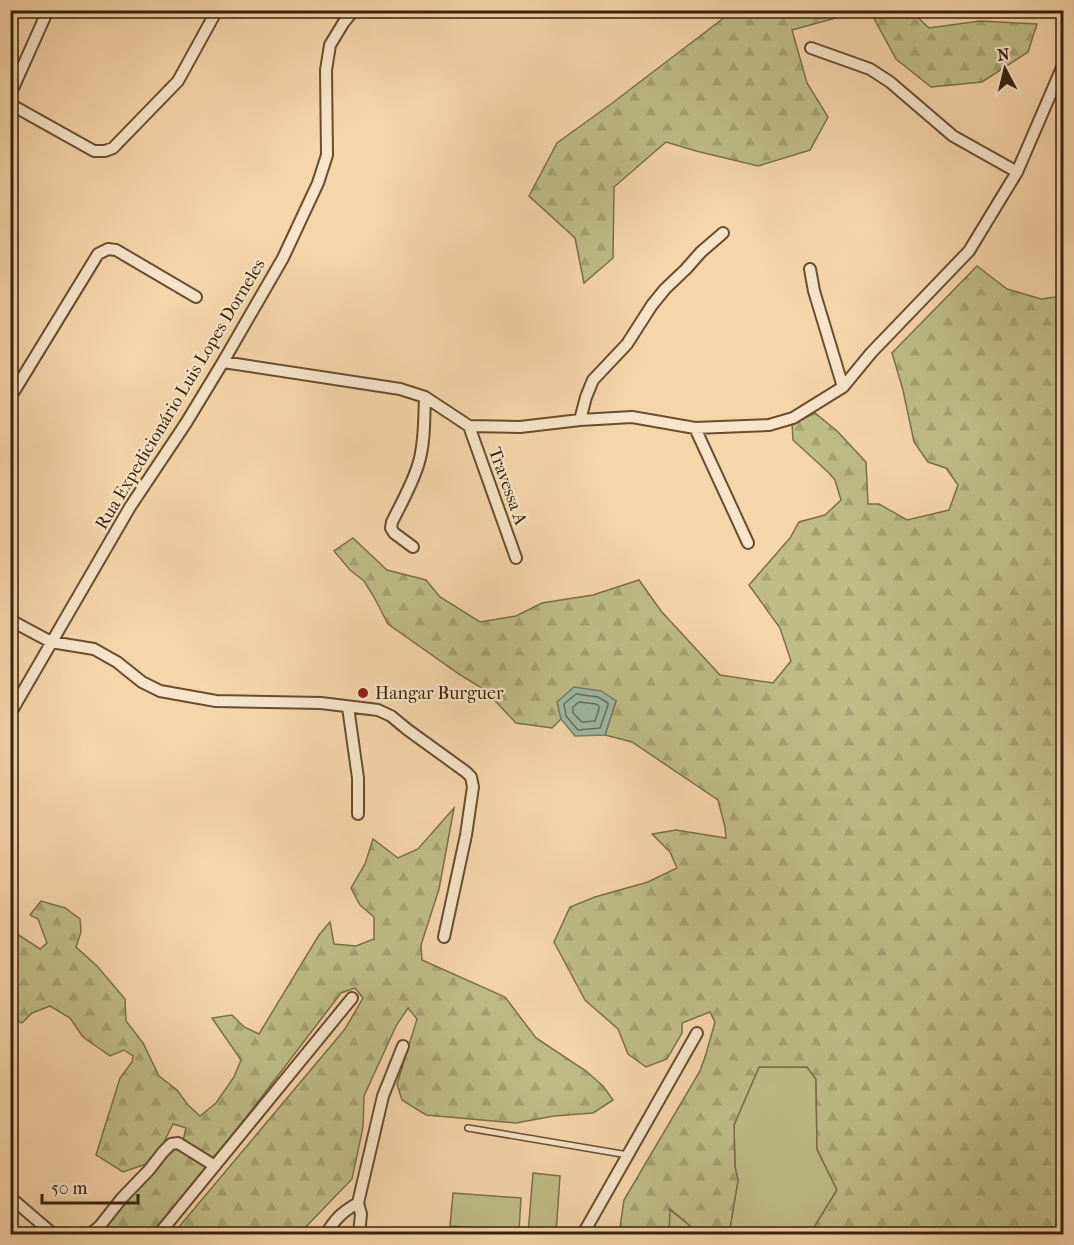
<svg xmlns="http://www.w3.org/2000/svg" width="1074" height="1245" font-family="'IM FELL French Canon',serif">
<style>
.green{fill:#bfbc86;stroke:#7c6e48;stroke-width:1.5}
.forest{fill:url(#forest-firs);stroke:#7c6e48;stroke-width:1.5}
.water{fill:#9db9a5;stroke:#757c67;stroke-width:1.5}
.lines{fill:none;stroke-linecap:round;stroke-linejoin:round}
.shore{stroke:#6b6c57;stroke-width:1.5}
.service-casing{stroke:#684d31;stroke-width:8}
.minor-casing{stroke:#684d31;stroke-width:14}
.service{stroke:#f8e4c8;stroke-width:5}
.minor{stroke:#f8e4c8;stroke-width:10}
.poi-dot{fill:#8f2418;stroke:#f8e4c8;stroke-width:2}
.labels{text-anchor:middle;stroke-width:4.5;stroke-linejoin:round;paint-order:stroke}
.street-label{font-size:18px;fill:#392009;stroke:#f8e4c8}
.poi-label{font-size:18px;fill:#392009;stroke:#f8e4c8;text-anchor:start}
</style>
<defs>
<pattern id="forest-firs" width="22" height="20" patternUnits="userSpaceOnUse" patternTransform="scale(1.5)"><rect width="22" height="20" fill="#bfbc86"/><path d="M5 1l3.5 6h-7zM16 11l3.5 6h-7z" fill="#a5a172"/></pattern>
</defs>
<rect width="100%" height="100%" fill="#f5d5aa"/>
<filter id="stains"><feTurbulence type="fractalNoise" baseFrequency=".00333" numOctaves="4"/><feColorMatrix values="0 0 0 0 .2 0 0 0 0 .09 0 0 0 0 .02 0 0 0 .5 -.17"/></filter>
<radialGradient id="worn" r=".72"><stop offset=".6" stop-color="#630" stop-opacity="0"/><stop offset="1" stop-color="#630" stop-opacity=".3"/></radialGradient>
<!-- green -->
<path class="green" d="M759,1067H807L816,1079L817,1149L837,1190L810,1234H729L738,1180L735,1167L734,1125Z
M533,1173L560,1176L556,1234H528Z
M453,1193L521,1198L519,1231L450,1226Z
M669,1209L700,1234H669Z"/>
<!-- forest -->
<path class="forest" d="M733,11H861L792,30L807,83L828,117L810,150L758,166L696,151L666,142L614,187L613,258L584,283L575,238L529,196L557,143L611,104Z
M870,11H911L929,28L980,21L1037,24L1028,52L982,82L931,87L896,59Z
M977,266L1007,289L1041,299L1056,297L1063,290V1234H810L837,1190L817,1149L816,1079L807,1067H759L734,1125L735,1167L738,1180L729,1234H700L670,1209L669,1234H619L624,1200L700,1071L706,1054L715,1022L710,1012L682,1023V1033L667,1059L646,1067L628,1054L618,1029L585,1000L554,942L570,907L595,897L648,882L677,868L670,852L652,834L676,830L726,838L725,827L718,800L632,742L605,735L616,701L558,702L561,719L552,728L516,723L485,690L459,674L388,624L374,597L364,581L350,570L334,551L353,538L387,570L426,580L440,597L480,622L516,616L542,603L593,595L639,580L661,611L720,675L773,683L791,661L780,628L749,585L790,538L799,522L825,515L841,500L835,480L829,473L793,440L792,424L815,413L837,431L866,462L868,504H879L907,520L949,510L958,485L946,468L928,462L914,442L903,390L892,353Z
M454,808L439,889L421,945L422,960L505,997L536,1038L586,1071L603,1086L613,1100L593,1113L554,1116L516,1123L426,1115L402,1100L397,1084L417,1019L408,1008L396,1026L364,1096L363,1127L352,1179L299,1234H173L345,1029L363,998L355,988L341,993L244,1120L151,1234H86L183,1141L186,1128L173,1124L163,1144L146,1164L123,1172L96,1155L120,1078L132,1062L133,1056L124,1050L110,1056L83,1037L70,1018L50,1006L32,1013L22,1023L11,1019V930L40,949L47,943L38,919L30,915L41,901L65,908L80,919L81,932L76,947L97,966L125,999L126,1021L143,1043L159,1076L177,1090L188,1105L200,1116L216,1103L234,1077L241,1060L212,1018L232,1015L244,1027L259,1034L319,935L330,922L334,944L356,946L374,939V917L360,905L351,888L365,864L373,839L398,858L418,849Z"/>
<!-- water -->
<path class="water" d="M574,687L601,691L616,701L605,735L575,736L561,719L557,702Z"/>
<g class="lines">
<!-- shore -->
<path class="shore" d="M576,694L598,697L608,703V705L600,728L578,730L566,716L564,704Z
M579,702L596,704L599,706V709L595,721L582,722L573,713V707Z"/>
<defs>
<path id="service" d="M468,1128L628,1155"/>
<path id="minor" d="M811,48L870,69L890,82L953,136L1017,172
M10,95L48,10
M10,104L94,151H105L113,148L178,81L217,10
M810,269L814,291L843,387
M223,362L400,389L425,397L469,426L520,427L580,420L632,417L695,428L769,425L793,418L843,387L871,353L969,251L1017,172L1064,63
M10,398L98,254L108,249L116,250L196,297
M580,420L586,397L593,380L627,344L652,305L665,289L686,269L701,252L723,233
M469,426L516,558
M695,428L748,543
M413,547L394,533L391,528L392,522C402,502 413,483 419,462C425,441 424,418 425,397
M10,620L51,642L94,649L117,662L142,682L160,691L216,701L321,703L378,710L391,716L408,730L466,772L471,777L473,787L466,835L444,937
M348,707L358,778V814
M10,714L130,507L186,423L223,362L283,258L318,183L327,155L326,70L330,45L344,22L354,10
M10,1197L53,1234
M90,1234L99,1227L122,1198L149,1170L163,1152L171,1144L178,1143L215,1166
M159,1234L352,998
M326,1234C336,1218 342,1212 358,1203
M359,1234L361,1214L358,1203L383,1096L403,1046
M583,1234L697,1033"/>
</defs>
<!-- service casing -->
<use href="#service" class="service-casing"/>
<!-- minor casing -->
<use href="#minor" class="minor-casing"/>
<!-- service -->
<use href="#service" class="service"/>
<!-- minor -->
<use href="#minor" class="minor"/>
</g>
<!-- markers -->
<circle class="poi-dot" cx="363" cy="693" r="6"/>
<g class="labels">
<!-- street labels -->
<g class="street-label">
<text transform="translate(180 394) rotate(-59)" y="6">Rua Expedicionário Luis Lopes Dorneles</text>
<text transform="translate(508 486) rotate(70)" y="6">Travessa A</text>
</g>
<!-- poi labels -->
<g class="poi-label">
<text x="375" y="699">Hangar Burguer</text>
</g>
</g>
<!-- margin -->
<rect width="1074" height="1245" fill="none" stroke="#f5d5aa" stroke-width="36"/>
<rect x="12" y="12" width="1050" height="1221" fill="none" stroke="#392009" stroke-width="3"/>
<rect x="18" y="18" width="1038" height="1209" fill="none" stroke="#392009" stroke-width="1.5"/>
<!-- north arrow -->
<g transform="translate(1005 69) rotate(353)" stroke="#f8e4c8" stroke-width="4.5" paint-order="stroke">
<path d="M0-4.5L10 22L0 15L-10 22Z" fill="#392009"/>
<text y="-9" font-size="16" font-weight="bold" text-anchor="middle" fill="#392009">N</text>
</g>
<!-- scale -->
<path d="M42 1194v9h96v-9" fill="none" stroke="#392009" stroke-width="3"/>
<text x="51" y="1194" font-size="18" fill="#392009" stroke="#f8e4c8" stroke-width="4.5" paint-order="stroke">50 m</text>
<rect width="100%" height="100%" filter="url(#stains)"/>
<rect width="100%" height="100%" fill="url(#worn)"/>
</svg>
